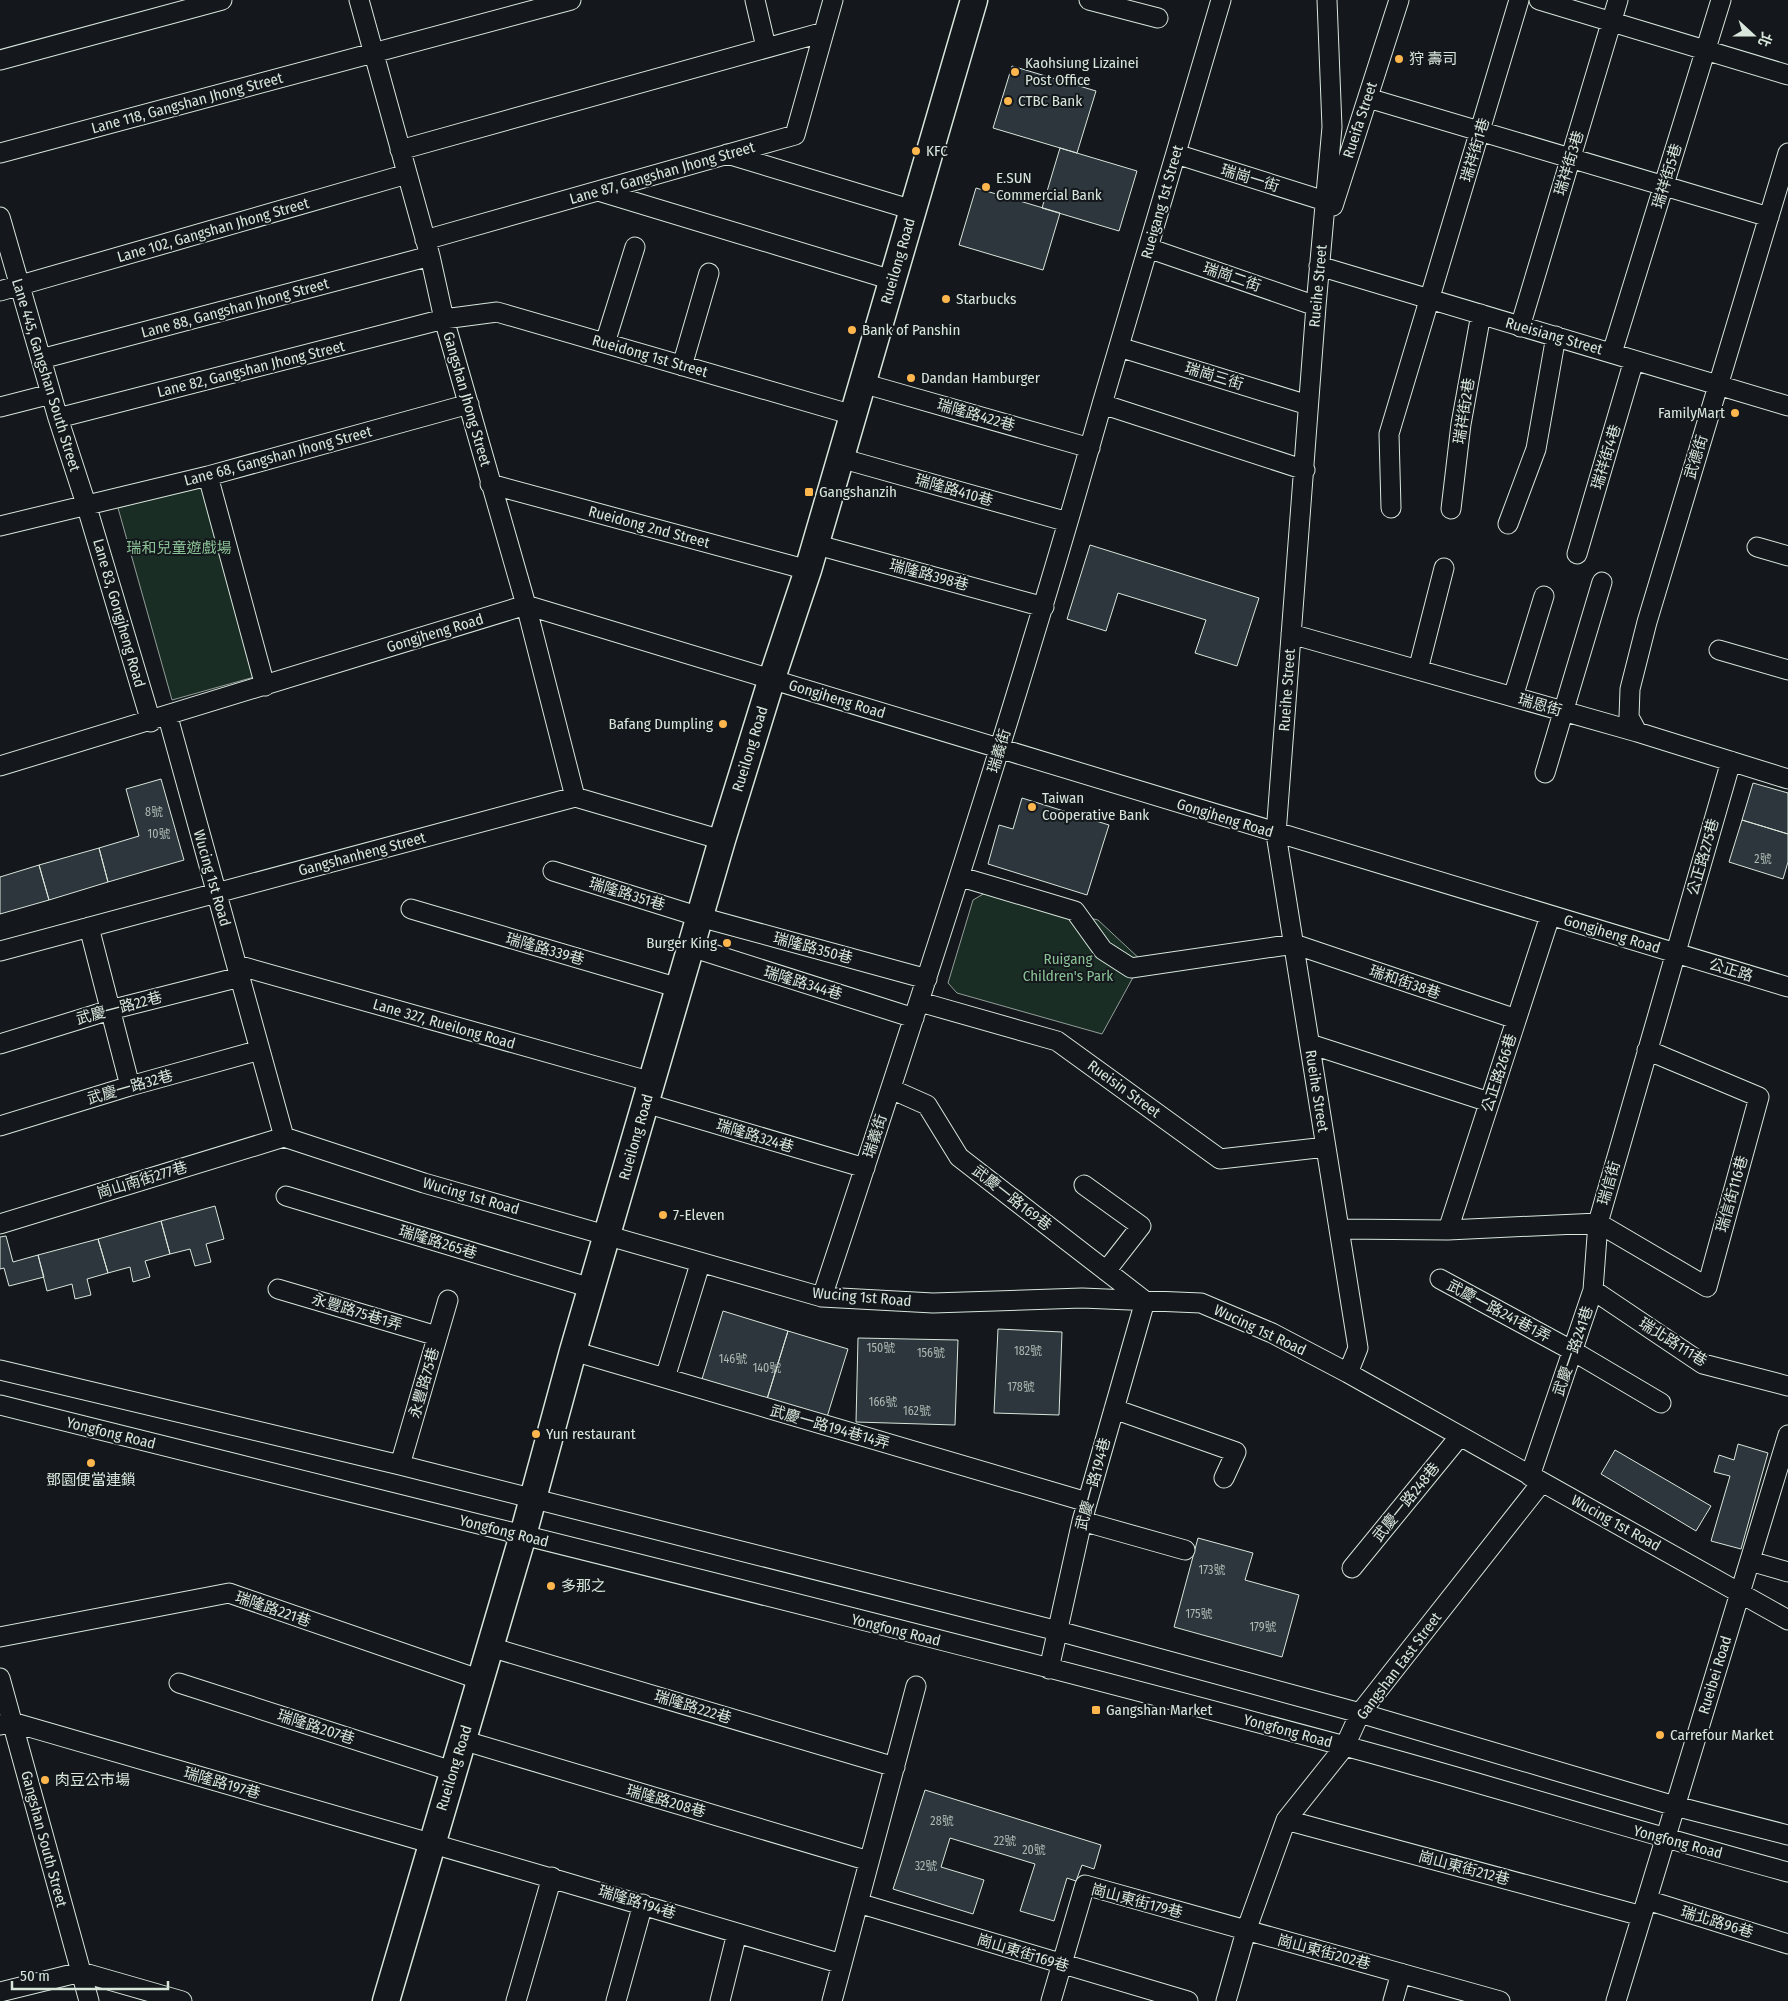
<svg xmlns="http://www.w3.org/2000/svg" width="1788" height="2001" font-family="'Fira Sans Condensed','Noto Sans TC',sans-serif">
<style>
.green{fill:#1a2d24;stroke:#939e99}
.building{fill:#2c363c;stroke:#d8e6dc}
.lines{fill:none;stroke-linecap:round;stroke-linejoin:round}
.street-casing{stroke:#d8e6dc;stroke-width:21}
.secondary-casing{stroke:#d8e6dc;stroke-width:29}
.street{stroke:#14181c;stroke-width:19}
.secondary{stroke:#14181c;stroke-width:26}
.poi-dot{fill:#ffb74d;stroke:#14181c;stroke-width:2}
.labels{text-anchor:middle;stroke-width:4;stroke-linejoin:round;paint-order:stroke}
.number-label{font-size:12px;fill:#adbab4}
.poi-label{font-size:15px;fill:#d8e6dc;stroke:#14181c;text-anchor:start}
.street-label{font-size:15px;fill:#d8e6dc;stroke:#14181c}
.park-label{font-size:15px;fill:#8ac095;stroke:#14181c}
</style>
<rect width="100%" height="100%" fill="#14181c"/>
<!-- green -->
<path class="green" d="M211,482L265,674L172,700L118,508Z
M985,893L1098,920L1142,961L1102,1034L957,993L948,983L973,900Z"/>
<!-- building -->
<path class="building" d="M1012,66L1096,91L1077,153L993,128Z
M1060,148L1137,171L1119,231L1042,208Z
M976,188L1060,213L1043,270L959,245Z
M1090,545L1259,598L1237,666L1195,653L1206,620L1118,593L1106,631L1067,619Z
M161,779L184,860L108,882L99,848L139,836L126,789Z
M1753,783L1788,793V834L1742,820Z
M1022,798L1109,825L1087,895L988,864L999,825L1013,829Z
M1742,820L1788,834V862L1783,879L1729,862Z
M99,848L108,882L49,900L39,865Z
M39,865L49,900L0,914V877Z
M215,1206L224,1239L206,1244L211,1262L195,1266L190,1249L170,1254L161,1221Z
M161,1221L170,1254L145,1261L150,1277L133,1282L130,1267L108,1273L98,1239Z
M6,1236L13,1262L38,1255L44,1277L9,1286L4,1268L0,1269V1237Z
M98,1239L108,1273L87,1279L91,1295L75,1299L72,1284L47,1291L38,1255Z
M723,1311L788,1331L767,1399L702,1379Z
M998,1329L1062,1332L1059,1415L994,1413Z
M788,1331L848,1349L827,1417L767,1399Z
M858,1338L958,1340L955,1425L856,1422Z
M1738,1444L1768,1453L1741,1549L1711,1541L1730,1476L1714,1472L1719,1455L1734,1460Z
M1615,1450L1711,1506L1696,1531L1601,1474Z
M1198,1538L1253,1553L1245,1580L1299,1595L1282,1657L1174,1627Z
M925,1790L1101,1845L1094,1869L1082,1865L1076,1881L1067,1878L1054,1921L1020,1911L1035,1864L950,1838L941,1867L984,1880L973,1914L893,1889Z"/>
<g class="lines">
<defs>
<path id="street" d="M359,0L430,256L444,319L526,605L575,797
M755,0L766,47
M1089,0L1158,18
M1327,0L1332,127L1316,306L1276,834L1358,1348L1348,1373
M1539,0L1788,75
M0,60L222,0
M1368,98L1769,217
M400,150L824,32
M0,153L571,0
M727,154L913,210
M1176,154L1325,201
M598,191L892,280
M1333,206L1399,0
M0,217L58,418L86,504L151,722
M425,240L795,135L833,0
M1148,248L1316,306
M1319,266L1788,406
M0,291L407,174
M1520,327L1618,0
M605,343L635,247
M1119,347L1308,405
M1612,353L1721,0
M41,359L430,256
M682,366L709,273
M862,383L1090,448
M1102,404L1221,0
M0,407L51,394
M58,418L444,319L497,312L853,415
M840,458L1068,522
M208,476L265,686
M490,484L808,570
M1391,508L1389,434L1519,0
M1451,509L1461,424L1481,314
M1508,524L1536,449L1556,336
M0,526L208,476L469,404
M814,544L1044,607
M1757,547L1788,556
M1577,554L1634,360
M1291,634L1637,732L1788,779
M1719,650L1788,670
M1418,670L1444,568
M1513,697L1544,596
M168,717L284,1137L424,1183L822,1297L933,1303L1082,1298L1201,1303L1272,1333L1348,1373L1788,1620
M1637,732L1629,717L1630,689L1647,622L1788,153
M0,766L526,605L1788,987
M1545,773L1602,582
M553,871L700,917L927,979
M961,877L1075,911L1103,950L1131,968L1294,944L1516,1019
M411,909L679,988
M89,927L130,1086
M691,947L914,1018
M0,951L575,797L722,840
M237,965L652,1082
M920,1002L1057,1041L1220,1159L1326,1147
M0,1044L110,1010L240,977
M1310,1044L1489,1102
M891,1089L927,1105L959,1157L1145,1301L1082,1521L1049,1669
M645,1103L865,1168
M0,1126L130,1086L260,1050
M1084,1185L1141,1226L1106,1271
M286,1196L591,1288
M1598,1223L1707,1287L1759,1097L1647,1050
M0,1224L284,1137
M1339,1229L1448,1230L1598,1223
M1448,1230L1550,916
M1440,1279L1573,1351L1661,1403
M278,1289L437,1336
M1593,1290L1703,1364L1788,1386
M822,1297C920,1001 1017,705 1102,404L1305,470
M573,1351L1087,1502
M0,1370L400,1465L1058,1631L1360,1713L1675,1806L1788,1835
M665,1378L700,1264
M0,1405C447,1517 896,1625 1341,1745C1491,1785 1639,1832 1788,1872
M1114,1409L1236,1452L1224,1478
M400,1465L448,1300
M1530,1476L1593,1290L1598,1223L1731,761
M1082,1521L1185,1550
M1750,1561L1788,1572
M1352,1568L1460,1436
M0,1637L229,1593L481,1680
M490,1647L895,1767
M0,1678L89,2001
M179,1683L452,1771
M0,1725L12,1722C289,1803 566,1881 842,1964
M462,1740L869,1861
M1286,1820L1642,1916
M1647,1900L1788,1944
M858,1903L1188,2001
M0,1992L81,1972L182,2001
M516,2001L552,1877
M616,2001L643,1904
M720,2001L737,1933
M832,2001L916,1686
M1051,2001L1085,1885L1500,2001
M1226,2001L1246,1931L1286,1820L1345,1746L1360,1713L1542,1482
M1393,2001L1401,1973
M1616,2001L1788,1435"/>
<path id="secondary" d="M386,2001L523,1535L573,1351L722,840L772,678L808,570L974,0"/>
</defs>
<!-- street casing -->
<use href="#street" class="street-casing"/>
<!-- secondary casing -->
<use href="#secondary" class="secondary-casing"/>
<!-- street -->
<use href="#street" class="street"/>
<!-- secondary -->
<use href="#secondary" class="secondary"/>
</g>
<!-- markers -->
<g class="poi-dot">
<circle cx="1399" cy="59" r="5"/>
<circle cx="1015" cy="72" r="5"/>
<circle cx="1008" cy="101" r="5"/>
<circle cx="916" cy="151" r="5"/>
<circle cx="986" cy="187" r="5"/>
<circle cx="946" cy="299" r="5"/>
<circle cx="852" cy="330" r="5"/>
<circle cx="911" cy="378" r="5"/>
<circle cx="1735" cy="413" r="5"/>
<rect x="804" y="487" width="10" height="10" rx="2.5"/>
<circle cx="723" cy="724" r="5"/>
<circle cx="1032" cy="807" r="5"/>
<circle cx="727" cy="943" r="5"/>
<circle cx="663" cy="1215" r="5"/>
<circle cx="536" cy="1434" r="5"/>
<circle cx="91" cy="1463" r="5"/>
<circle cx="551" cy="1586" r="5"/>
<rect x="1091" y="1705" width="10" height="10" rx="2.5"/>
<circle cx="1660" cy="1735" r="5"/>
<circle cx="45" cy="1780" r="5"/>
</g>
<g class="labels">
<!-- number labels -->
<g class="number-label">
<text x="154" y="816">8號</text>
<text x="159" y="838">10號</text>
<text x="1763" y="863">2號</text>
<text x="881" y="1352">150號</text>
<text x="1028" y="1355">182號</text>
<text x="931" y="1357">156號</text>
<text x="733" y="1363">146號</text>
<text x="767" y="1372">140號</text>
<text x="1021" y="1391">178號</text>
<text x="883" y="1406">166號</text>
<text x="917" y="1415">162號</text>
<text x="1212" y="1574">173號</text>
<text x="1199" y="1618">175號</text>
<text x="1263" y="1631">179號</text>
<text x="942" y="1825">28號</text>
<text x="1005" y="1845">22號</text>
<text x="1034" y="1854">20號</text>
<text x="926" y="1870">32號</text>
</g>
<!-- poi labels -->
<g class="poi-label">
<text x="1409" y="64">狩 壽司</text>
<text x="1025" y="68">Kaohsiung Lizainei<tspan x="1025" dy="17">Post Office</tspan></text>
<text x="1018" y="106">CTBC Bank</text>
<text x="926" y="156">KFC</text>
<text x="996" y="183">E.SUN<tspan x="996" dy="17">Commercial Bank</tspan></text>
<text x="956" y="304">Starbucks</text>
<text x="862" y="335">Bank of Panshin</text>
<text x="921" y="383">Dandan Hamburger</text>
<text x="1725" y="418" text-anchor="end">FamilyMart</text>
<text x="819" y="497">Gangshanzih</text>
<text x="713" y="729" text-anchor="end">Bafang Dumpling</text>
<text x="1042" y="803">Taiwan<tspan x="1042" dy="17">Cooperative Bank</tspan></text>
<text x="717" y="948" text-anchor="end">Burger King</text>
<text x="673" y="1220">7-Eleven</text>
<text x="546" y="1439">Yun restaurant</text>
<text x="91" y="1485" text-anchor="middle">鄧園便當連鎖</text>
<text x="561" y="1591">多那之</text>
<text x="1106" y="1715">Gangshan Market</text>
<text x="1670" y="1740">Carrefour Market</text>
<text x="55" y="1785">肉豆公市場</text>
</g>
<!-- street labels -->
<g class="street-label">
<text transform="translate(187 103) rotate(-15)" y="5">Lane 118, Gangshan Jhong Street</text>
<text transform="translate(1360 120) rotate(-72)" y="5">Rueifa Street</text>
<text transform="translate(1475 150) rotate(-73)" y="5">瑞祥街1巷</text>
<text transform="translate(1569 163) rotate(-73)" y="5">瑞祥街3巷</text>
<text transform="translate(662 173) rotate(-16)" y="5">Lane 87, Gangshan Jhong Street</text>
<text transform="translate(1667 176) rotate(-73)" y="5">瑞祥街5巷</text>
<text transform="translate(1250 178) rotate(17)" y="5">瑞崗一街</text>
<text transform="translate(1162 202) rotate(-74)" y="5">Rueigang 1st Street</text>
<text transform="translate(213 230) rotate(-16)" y="5">Lane 102, Gangshan Jhong Street</text>
<text transform="translate(898 261) rotate(-74)" y="5">Rueilong Road</text>
<text transform="translate(1232 277) rotate(19)" y="5">瑞崗二街</text>
<text transform="translate(1318 286) rotate(-85)" y="5">Rueihe Street</text>
<text transform="translate(235 308) rotate(-15)" y="5">Lane 88, Gangshan Jhong Street</text>
<text transform="translate(1554 336) rotate(16)" y="5">Rueisiang Street</text>
<text transform="translate(650 356) rotate(16)" y="5">Rueidong 1st Street</text>
<text transform="translate(251 369) rotate(-14)" y="5">Lane 82, Gangshan Jhong Street</text>
<text transform="translate(46 375) rotate(73)" y="5">Lane 445, Gangshan South Street</text>
<text transform="translate(1214 376) rotate(17)" y="5">瑞崗三街</text>
<text transform="translate(467 399) rotate(74)" y="5">Gangshan Jhong Street</text>
<text transform="translate(1464 411) rotate(-81)" y="5">瑞祥街2巷</text>
<text transform="translate(976 415) rotate(16)" y="5">瑞隆路422巷</text>
<text transform="translate(278 456) rotate(-15)" y="5">Lane 68, Gangshan Jhong Street</text>
<text transform="translate(1606 457) rotate(-73)" y="5">瑞祥街4巷</text>
<text transform="translate(1696 457) rotate(-73)" y="5">武德街</text>
<text transform="translate(954 490) rotate(16)" y="5">瑞隆路410巷</text>
<text transform="translate(649 527) rotate(15)" y="5">Rueidong 2nd Street</text>
<text transform="translate(929 575) rotate(15)" y="5">瑞隆路398巷</text>
<text transform="translate(119 613) rotate(74)" y="5">Lane 83, Gongjheng Road</text>
<text transform="translate(435 633) rotate(-17)" y="5">Gongjheng Road</text>
<text transform="translate(1287 690) rotate(-86)" y="5">Rueihe Street</text>
<text transform="translate(837 699) rotate(17)" y="5">Gongjheng Road</text>
<text transform="translate(1540 705) rotate(16)" y="5">瑞恩街</text>
<text transform="translate(750 749) rotate(-73)" y="5">Rueilong Road</text>
<text transform="translate(999 751) rotate(-73)" y="5">瑞義街</text>
<text transform="translate(1225 818) rotate(17)" y="5">Gongjheng Road</text>
<text transform="translate(362 854) rotate(-15)" y="5">Gangshanheng Street</text>
<text transform="translate(1703 857) rotate(-74)" y="5">公正路275巷</text>
<text transform="translate(212 878) rotate(74)" y="5">Wucing 1st Road</text>
<text transform="translate(627 894) rotate(17)" y="5">瑞隆路351巷</text>
<text transform="translate(1612 934) rotate(17)" y="5">Gongjheng Road</text>
<text transform="translate(813 948) rotate(15)" y="5">瑞隆路350巷</text>
<text transform="translate(545 949) rotate(16)" y="5">瑞隆路339巷</text>
<text transform="translate(1731 970) rotate(17)" y="5">公正路</text>
<text transform="translate(1405 982) rotate(19)" y="5">瑞和街38巷</text>
<text transform="translate(803 983) rotate(17)" y="5">瑞隆路344巷</text>
<text transform="translate(119 1008) rotate(-15)" y="5">武慶一路22巷</text>
<text transform="translate(444 1024) rotate(16)" y="5">Lane 327, Rueilong Road</text>
<text transform="translate(1499 1073) rotate(-72)" y="5">公正路266巷</text>
<text transform="translate(130 1087) rotate(-16)" y="5">武慶一路32巷</text>
<text transform="translate(1124 1089) rotate(36)" y="5">Rueisin Street</text>
<text transform="translate(1317 1091) rotate(81)" y="5">Rueihe Street</text>
<text transform="translate(755 1136) rotate(17)" y="5">瑞隆路324巷</text>
<text transform="translate(875 1136) rotate(-72)" y="5">瑞義街</text>
<text transform="translate(636 1137) rotate(-74)" y="5">Rueilong Road</text>
<text transform="translate(142 1180) rotate(-17)" y="5">崗山南街277巷</text>
<text transform="translate(1609 1183) rotate(-74)" y="5">瑞信街</text>
<text transform="translate(1732 1194) rotate(-74)" y="5">瑞信街116巷</text>
<text transform="translate(471 1196) rotate(16)" y="5">Wucing 1st Road</text>
<text transform="translate(1012 1198) rotate(38)" y="5">武慶一路169巷</text>
<text transform="translate(438 1242) rotate(17)" y="5">瑞隆路265巷</text>
<text transform="translate(862 1297) rotate(5)" y="5">Wucing 1st Road</text>
<text transform="translate(1499 1311) rotate(28)" y="5">武慶一路241巷1弄</text>
<text transform="translate(357 1312) rotate(17)" y="5">永豐路75巷1弄</text>
<text transform="translate(1260 1330) rotate(25)" y="5">Wucing 1st Road</text>
<text transform="translate(1673 1342) rotate(32)" y="5">瑞北路111巷</text>
<text transform="translate(1573 1351) rotate(-71)" y="5">武慶一路241巷</text>
<text transform="translate(424 1383) rotate(-74)" y="5">永豐路75巷</text>
<text transform="translate(830 1427) rotate(16)" y="5">武慶一路194巷14弄</text>
<text transform="translate(111 1433) rotate(14)" y="5">Yongfong Road</text>
<text transform="translate(1093 1484) rotate(-75)" y="5">武慶一路194巷</text>
<text transform="translate(1406 1502) rotate(-51)" y="5">武慶一路248巷</text>
<text transform="translate(1616 1523) rotate(29)" y="5">Wucing 1st Road</text>
<text transform="translate(504 1531) rotate(14)" y="5">Yongfong Road</text>
<text transform="translate(273 1609) rotate(19)" y="5">瑞隆路221巷</text>
<text transform="translate(896 1630) rotate(14)" y="5">Yongfong Road</text>
<text transform="translate(1399 1666) rotate(-53)" y="5">Gangshan East Street</text>
<text transform="translate(1715 1675) rotate(-73)" y="5">Rueibei Road</text>
<text transform="translate(693 1707) rotate(17)" y="5">瑞隆路222巷</text>
<text transform="translate(316 1727) rotate(18)" y="5">瑞隆路207巷</text>
<text transform="translate(1288 1731) rotate(15)" y="5">Yongfong Road</text>
<text transform="translate(454 1768) rotate(-73)" y="5">Rueilong Road</text>
<text transform="translate(222 1783) rotate(16)" y="5">瑞隆路197巷</text>
<text transform="translate(666 1801) rotate(16)" y="5">瑞隆路208巷</text>
<text transform="translate(44 1839) rotate(75)" y="5">Gangshan South Street</text>
<text transform="translate(1678 1842) rotate(15)" y="5">Yongfong Road</text>
<text transform="translate(1464 1868) rotate(15)" y="5">崗山東街212巷</text>
<text transform="translate(1137 1901) rotate(15)" y="5">崗山東街179巷</text>
<text transform="translate(637 1902) rotate(17)" y="5">瑞隆路194巷</text>
<text transform="translate(1717 1922) rotate(17)" y="5">瑞北路96巷</text>
<text transform="translate(1324 1952) rotate(15)" y="5">崗山東街202巷</text>
<text transform="translate(1023 1953) rotate(17)" y="5">崗山東街169巷</text>
</g>
<!-- park labels -->
<g class="park-label">
<text x="179" y="553">瑞和兒童遊戲場</text>
<text x="1068" y="964">Ruigang<tspan x="1068" dy="17">Children's Park</tspan></text>
</g>
</g>
<!-- north arrow -->
<g transform="translate(1753 35) rotate(111)" stroke="#14181c" stroke-width="4" paint-order="stroke">
<path d="M0-4L9 19L0 12L-9 19Z" fill="#d8e6dc"/>
<text y="-8" font-size="14" font-weight="bold" text-anchor="middle" fill="#d8e6dc">北</text>
</g>
<!-- scale -->
<path d="M12 1981v8h156v-8" fill="none" stroke="#d8e6dc" stroke-width="2.5"/>
<text x="20" y="1981" font-size="15" fill="#d8e6dc" stroke="#14181c" stroke-width="4" paint-order="stroke">50 m</text>
</svg>
